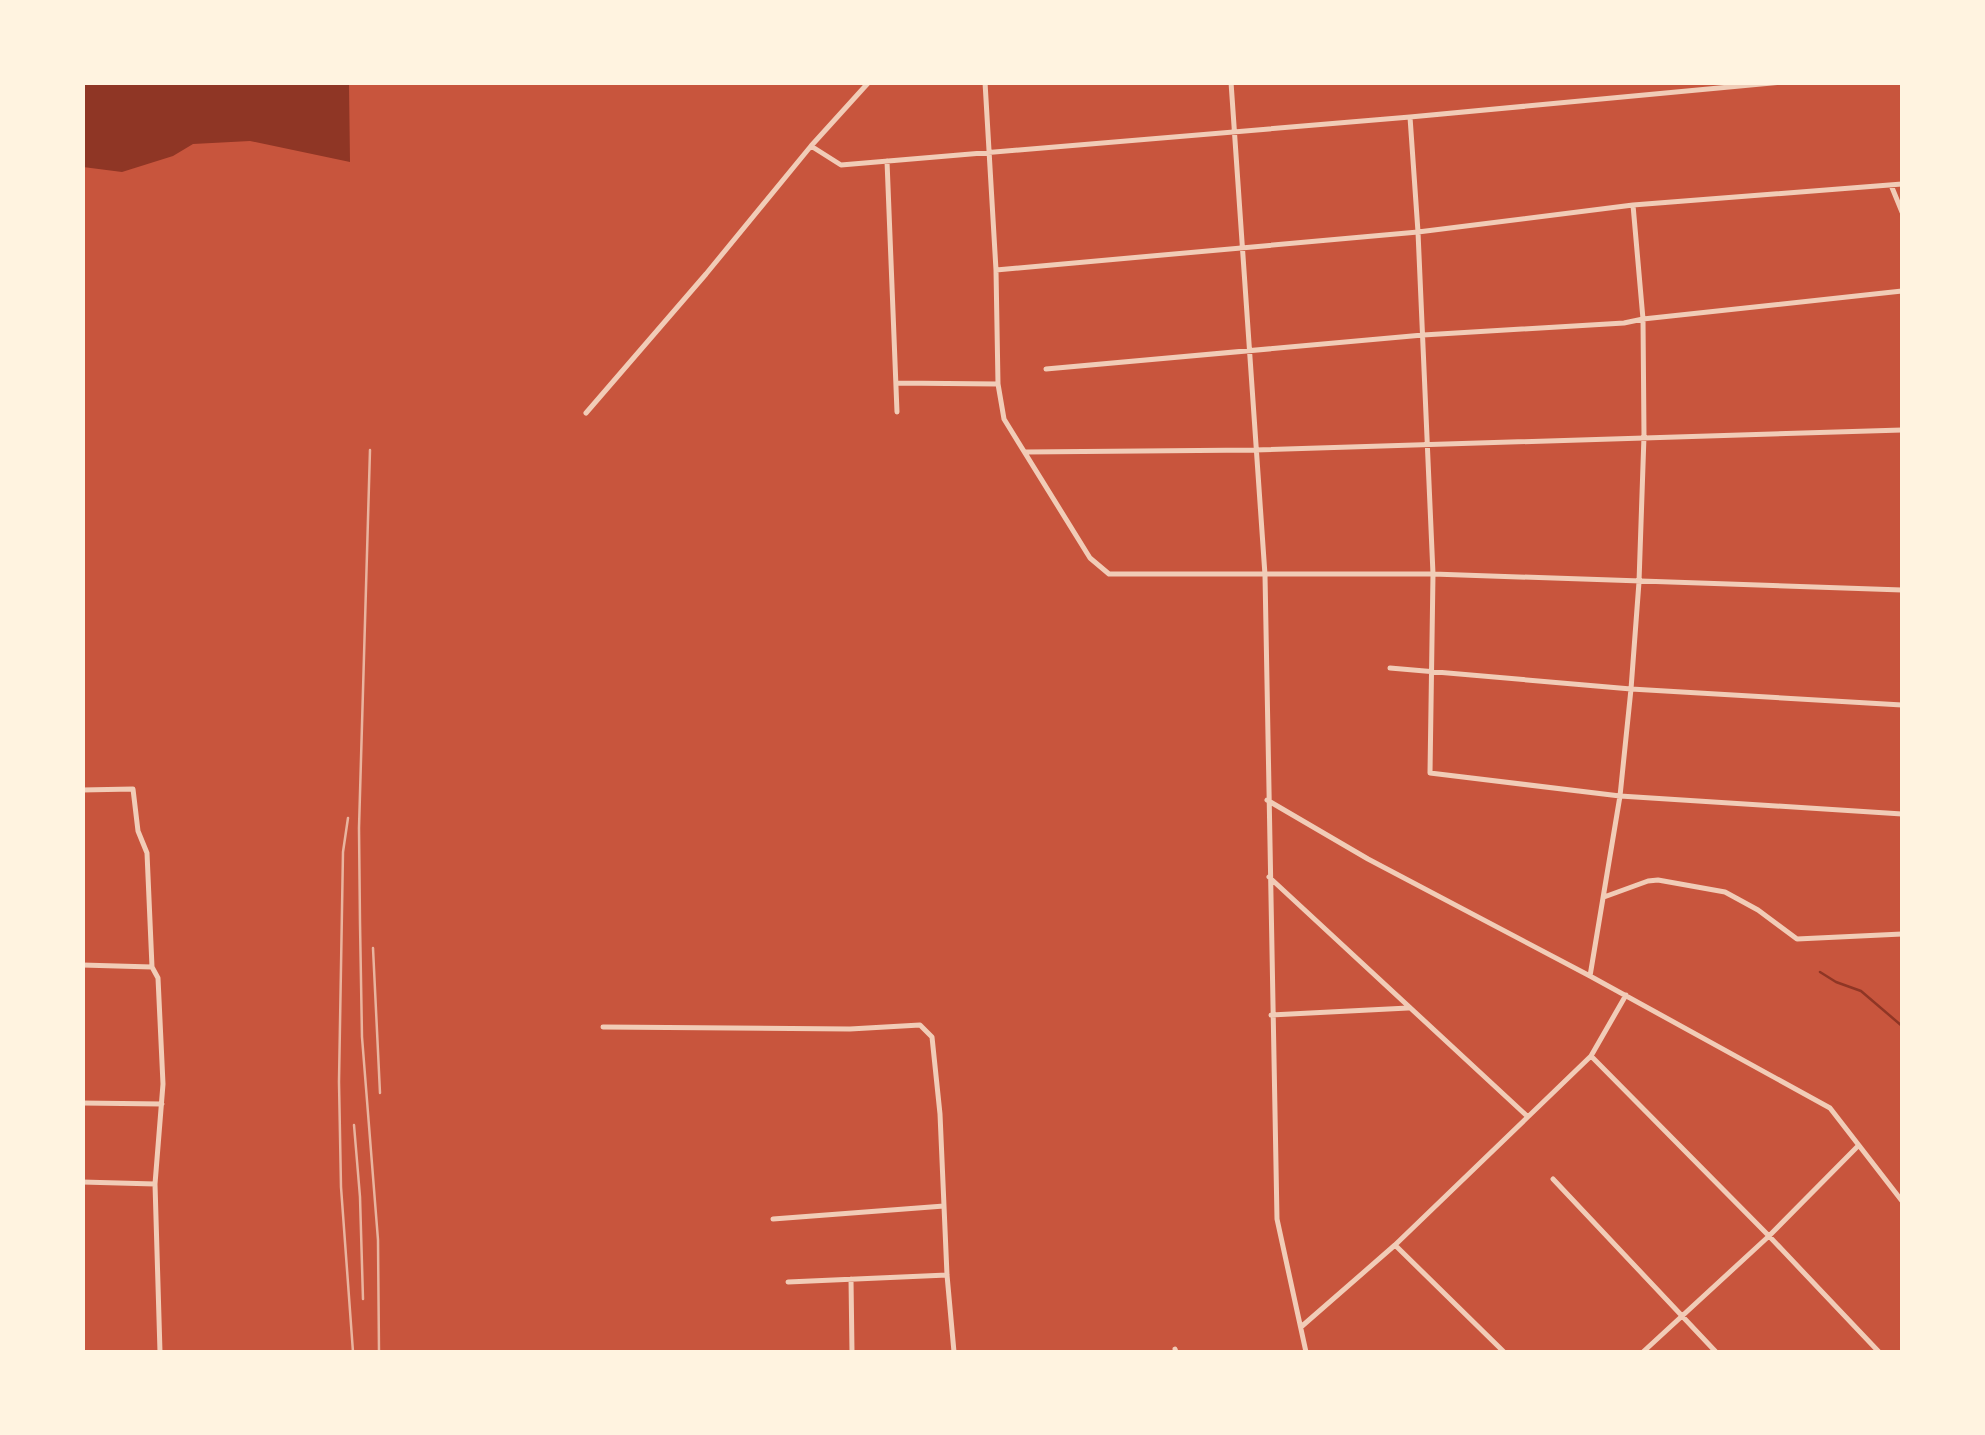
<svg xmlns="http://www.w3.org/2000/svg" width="1985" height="1435" font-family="'Fira Sans Condensed',sans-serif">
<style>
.water{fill:#8f3625}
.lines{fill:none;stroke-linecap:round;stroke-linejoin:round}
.stream{stroke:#8f3625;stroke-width:2.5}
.minor{stroke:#f1ccb7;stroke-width:5}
.rail{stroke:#e9b49f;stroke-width:2.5}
</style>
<rect width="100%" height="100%" fill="#c8553d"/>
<!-- water -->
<path class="water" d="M83,82L349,83L350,162L250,141L193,144L173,156L122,172L83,167Z"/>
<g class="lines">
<!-- stream -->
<path class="stream" d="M1820,972L1836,982L1861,991L1902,1026"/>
<!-- minor -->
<path class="minor" d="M985,82L996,270L998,384L1004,419L1090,558L1109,574H1433L1902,590
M1231,82L1265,575L1277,1219L1306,1352
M1410,117L1418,232L1433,574L1430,773L1620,796L1902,814
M811,146L841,165L1410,117L1783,82
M887,161L897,412
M1891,185L1902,212
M996,270L1418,232L1633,205L1902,184
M1046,369L1423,335L1624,323L1643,319L1902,291
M896,383L998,384
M586,413L706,274L811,146L869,82
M1026,452L1255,450L1902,430
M1390,668L1631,689L1902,705
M82,790L133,789L138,831L147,853L152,967L158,978L163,1084L155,1184L160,1352
M1267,800L1368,859L1590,976L1830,1108L1902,1201
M1269,877L1527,1116
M1604,897L1648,881L1658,880L1725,892L1758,910L1797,939L1902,934
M82,965L152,967
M1590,976L1620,796L1631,689L1639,582L1644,436L1643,319L1633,205
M1271,1015L1408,1008
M603,1027L850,1029L920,1025L932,1037L940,1114L947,1275L954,1352
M1592,1057L1769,1236L1879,1352
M82,1103L162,1104
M1553,1179L1716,1352
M82,1182L155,1184
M773,1219L944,1206
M1396,1246L1504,1352
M851,1279L852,1352
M788,1282L947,1275
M1301,1327L1395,1245L1591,1056L1626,995
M1175,1349L1176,1352
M1643,1352L1769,1236L1858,1146"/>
<!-- rail -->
<path class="rail" d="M370,450L359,828L360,923L362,1037L378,1240L379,1352
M348,818L343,852L339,1082L341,1187L353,1352
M373,948L380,1093
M354,1125L360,1197L363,1299"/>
</g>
<!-- border -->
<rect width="1985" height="1435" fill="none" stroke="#fff3e0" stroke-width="170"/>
</svg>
